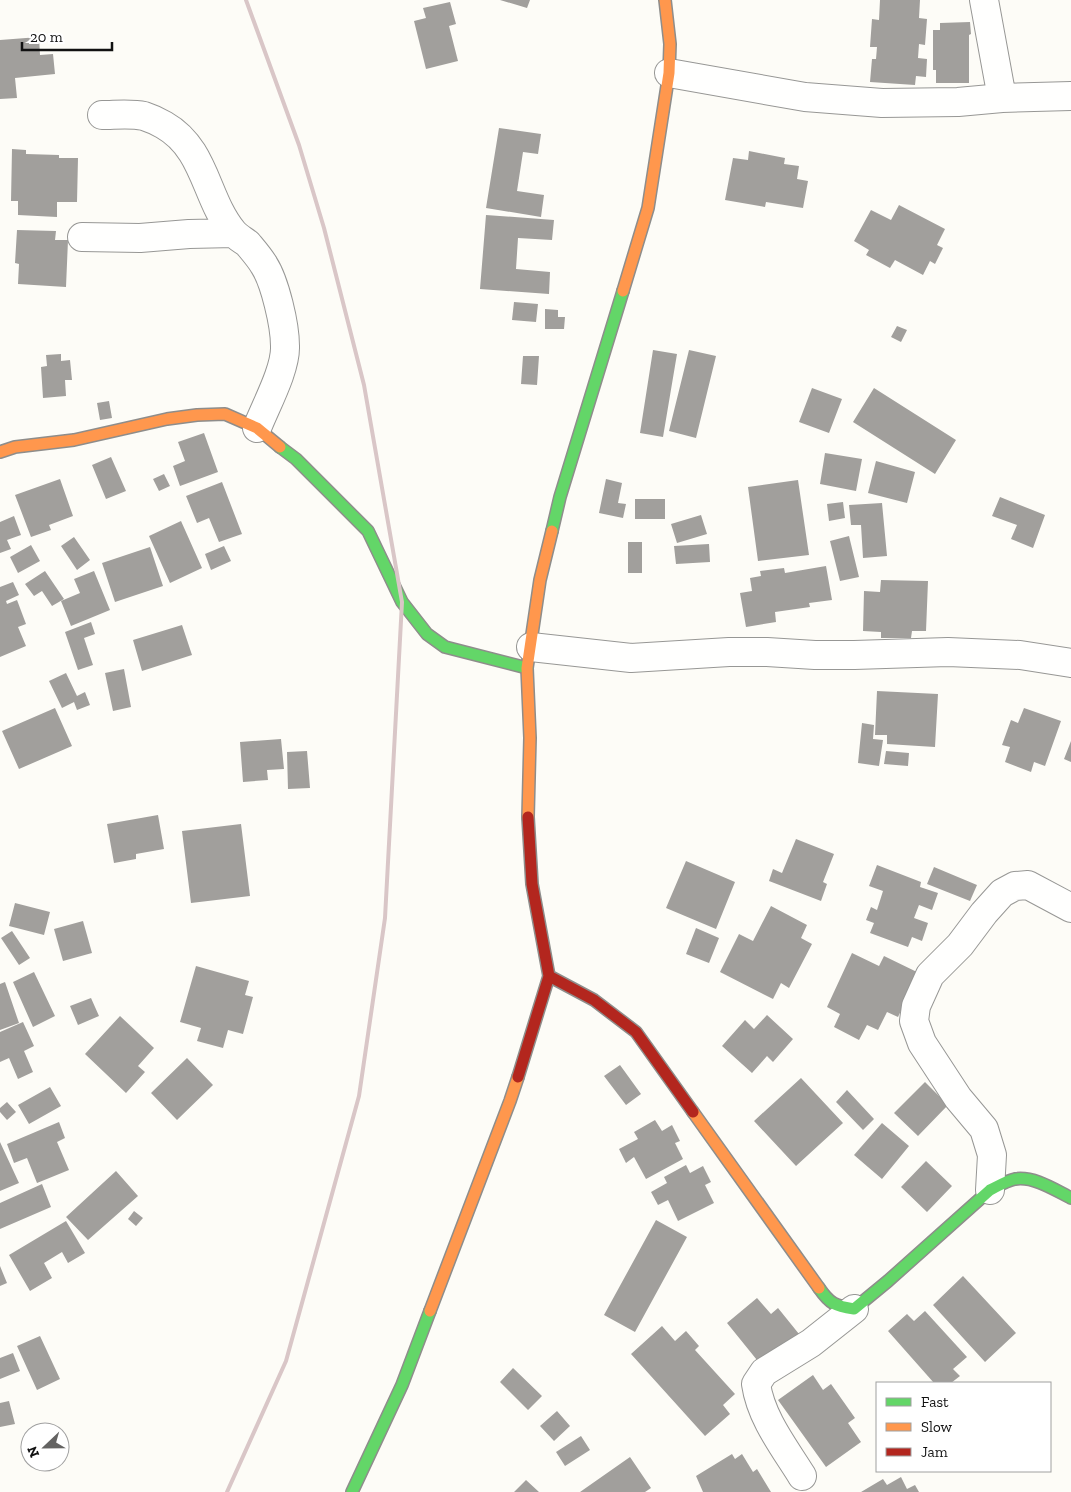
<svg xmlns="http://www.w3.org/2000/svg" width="1071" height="1492" font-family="'Zilla Slab',serif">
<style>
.building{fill:#a19f9c}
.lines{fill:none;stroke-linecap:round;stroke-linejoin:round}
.street-casing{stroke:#979795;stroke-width:30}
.fast-casing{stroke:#8e8d8b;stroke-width:14}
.slow-casing{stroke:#8e8d8b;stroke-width:14}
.jam-casing{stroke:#8e8d8b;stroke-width:14}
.street{stroke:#fffffe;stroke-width:28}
.fast{stroke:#63d668;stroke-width:11}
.slow{stroke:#ff974d;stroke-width:11}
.jam{stroke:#b3261e;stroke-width:11}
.rail{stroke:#d9c6c7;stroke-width:4}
</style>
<rect width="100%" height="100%" fill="#fdfcf7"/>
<!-- building -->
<path class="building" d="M500,0H530L527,8Z
M880,0H920L919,18L927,19L925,45L919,44L918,58L927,59L926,77L916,76L915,85L870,82L872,59H876L877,47H870L872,19L879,20Z
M450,2L456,24L449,26L458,61L426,69L414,21L426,18L423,8Z
M970,22L971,34L969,35V83H936V70H933V30H940V23Z
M39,37L40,55L53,54L55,74L15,78L17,98L0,99V40Z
M499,128L541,134L538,154L523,152L517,191L544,195L541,217L486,208Z
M12,149L26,150V154L59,155V158H78L77,202H57V217L18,215V201H11Z
M749,151L785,158L784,164L799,166L797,179L808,181L803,208L766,202L765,207L725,200L733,158L748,160Z
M899,205L945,229L937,245L943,248L935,264L930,261L923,275L895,260L890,268L866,255L869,250L854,241L871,210L891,220Z
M486,215L554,220L552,240L518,238L516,269L550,272L549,294L480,289Z
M17,230L56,231L55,240H68L66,287L18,284L19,264L15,263Z
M514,302L538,304L536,322L512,320Z
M545,309L558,310V317H565L564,329H545Z
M897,326L907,330L901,342L891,337Z
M653,350L677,354L663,437L640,433Z
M689,350L716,356L696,438L669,431Z
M61,354V361L70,360L72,380H65L66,396L43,398L41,367L47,366L46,355Z
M523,356H539L537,385L521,384Z
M812,388L842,399L829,433L799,422Z
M874,388L956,440L935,474L853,422Z
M109,401L112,418L100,420L97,403Z
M204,433L218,472L180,486L173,466L185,461L178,442Z
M825,453L862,459L856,491L820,484Z
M111,457L126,491L106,499L92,465Z
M876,461L915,472L907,503L868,493Z
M164,474L170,486L159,491L153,479Z
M60,479L73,516L49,525L51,530L31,537L15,495Z
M606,479L622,483L618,503L626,504L623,518L599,513Z
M798,480L809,555L758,561L748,487Z
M222,482L242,534L219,542L209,518L197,523L186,496Z
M1000,497L1045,515L1033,548L1011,539L1017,525L992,516Z
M635,499H665V519H635Z
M843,502L845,518L829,521L827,504Z
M882,503L887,556L863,558L861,525H851L849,505Z
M701,515L707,534L677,543L671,524Z
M14,516L21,535L7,540L11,549L0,553V522Z
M181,521L202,568L170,583L149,536Z
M849,536L859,577L840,581L830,541Z
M74,537L90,560L77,570L61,546Z
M628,542H642V573H628Z
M709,544L710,562L676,564L674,546Z
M31,545L40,561L18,573L10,557Z
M224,546L231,561L211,570L205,554Z
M150,547L163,586L115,602L102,563Z
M826,566L832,600L809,603L810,607L775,612L776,622L746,627L740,593L752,591L750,578L761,576L760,571L784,568L785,573Z
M45,571L64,599L52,606L42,591L34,596L25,584Z
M94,571L110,610L71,626L61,601L80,593L74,579Z
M881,580L928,581L926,631H912L911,638H881V632L863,631L864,591L880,592Z
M13,582L19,595L6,601L7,604L17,600L26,624L18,627L26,646L0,657V587Z
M91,622L95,634L84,638L93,665L78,670L65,632Z
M182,625L192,655L142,671L133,640Z
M124,669L131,707L113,711L105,673Z
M66,673L77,696L85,692L90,705L77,710L74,702L62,708L49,681Z
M877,691L938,694L935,747L887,744V735H875Z
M55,708L72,746L19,769L2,731Z
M1024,708L1061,721L1045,766L1034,762L1031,772L1005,762L1010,747L1002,745L1011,720L1018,723Z
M862,723L874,725L873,739L883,740L879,766L858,763Z
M281,739L284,769L267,770L268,780L243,782L240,742Z
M1071,741V762L1064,759Z
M307,751L310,788L288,789L287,752Z
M886,751L909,753L908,766L884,764Z
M158,815L164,849L136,854V859L114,863L107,824Z
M241,824L250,896L191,903L182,831Z
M796,839L834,854L823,882L827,884L821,901L769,881L773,869L782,873Z
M686,861L735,882L716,929L666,908Z
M877,865L921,882L920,887L938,893L932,910L919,905L914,918L928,923L922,941L912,937L908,947L870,933L874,923L866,920L871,907L877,910L883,891L869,886Z
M934,867L977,885L970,901L927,884Z
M15,903L50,912L44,935L9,926Z
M771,906L807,925L801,938L812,944L789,988L781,983L773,999L720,972L739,934L753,941Z
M83,921L92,953L63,961L54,929Z
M696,928L719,938L709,963L686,954Z
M12,931L30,958L19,965L1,938Z
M852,953L879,966L884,956L919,973L898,1017L887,1012L878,1030L867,1025L859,1040L834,1027L840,1014L827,1007Z
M196,966L249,981L245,995L253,997L243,1034L228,1030L223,1048L197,1041L201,1028L180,1022Z
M34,972L55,1016L33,1027L13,982Z
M5,982L19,1023L0,1030V984Z
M91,998L99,1016L78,1025L70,1006Z
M767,1015L793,1039L773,1062L767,1056L752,1073L722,1046L745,1020L754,1029Z
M120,1016L154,1048L138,1066L145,1072L126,1093L85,1054Z
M23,1022L34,1046L24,1051L33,1072L18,1079L9,1058L0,1062V1032Z
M187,1058L213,1085L177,1120L151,1093Z
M620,1065L641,1094L626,1105L604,1076Z
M801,1078L843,1123L796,1166L754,1121Z
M925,1082L948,1105L918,1136L894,1113Z
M50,1087L61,1106L29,1124L18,1105Z
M847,1090L874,1119L863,1130L836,1102Z
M7,1102L16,1112L7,1120L0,1112V1108Z
M655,1120L662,1131L672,1125L680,1141L675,1143L683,1159L646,1179L634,1157L626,1163L619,1149L638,1139L634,1132Z
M59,1122L65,1138L57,1142L69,1170L37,1183L27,1158L14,1163L7,1144Z
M882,1123L909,1146L882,1179L854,1155Z
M0,1142L19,1183L0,1191Z
M926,1161L952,1186L927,1212L901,1187Z
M686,1165L690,1173L703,1166L711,1182L705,1185L714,1203L678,1221L668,1200L658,1205L651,1192L667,1183L664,1177Z
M116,1171L138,1196L88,1240L66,1217Z
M42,1184L51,1207L0,1229V1203Z
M134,1211L143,1218L136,1226L128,1219Z
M656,1220L687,1237L635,1332L604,1315Z
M66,1221L85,1253L68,1263L62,1252L44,1263L52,1278L30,1291L9,1255Z
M0,1266L7,1283L0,1286Z
M963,1276L1016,1333L985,1362L933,1305Z
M757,1298L771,1314L778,1308L799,1334L761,1365L727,1323Z
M925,1311L967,1357L953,1369L960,1376L951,1383H934L888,1331L907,1314L914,1321Z
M662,1326L675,1341L686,1331L699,1346L695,1350L735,1394L723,1405L730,1414L705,1436L631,1354Z
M40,1336L60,1379L37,1390L17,1346Z
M13,1353L20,1371L0,1379V1358Z
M513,1368L542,1396L528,1410L500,1382Z
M813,1375L823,1390L831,1384L855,1418L848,1423L861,1442L826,1467L778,1400Z
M9,1401L15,1424L0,1427V1403Z
M557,1411L570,1426L554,1441L540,1426Z
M581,1436L590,1450L565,1466L556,1452Z
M732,1454L735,1459L742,1454L753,1472L757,1469L771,1492H703L696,1476Z
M630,1457L651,1488L645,1492H580Z
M901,1477L907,1489L915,1485L919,1492H861L883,1479L887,1485Z
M526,1480L539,1492H514Z"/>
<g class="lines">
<defs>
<path id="street" d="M984,0L1002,98
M669,73L805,97L882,103L958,102L1002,98L1071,96
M102,115C115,115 131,113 144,116C150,118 159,122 164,125C206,149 205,198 233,232C237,237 243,240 248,244C253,250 260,258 264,265C275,282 285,325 285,346C286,369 266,405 257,428
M82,237L140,238L189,234L234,233
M531,647L631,658L729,652H767L815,655H854L948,652L1020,655L1071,663
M990,1190L992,1155L984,1129L958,1098L922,1043L914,1021L916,1006L930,975L960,945L984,913L1002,893L1015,886L1028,885L1071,908
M802,1476C784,1447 761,1418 756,1384L764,1372L811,1343L854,1309"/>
<path id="fast" d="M280,447L296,459L368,531L402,602L427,634L445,647L527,668
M552,531L560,497L623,291
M819,1288C830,1304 835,1306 854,1309L888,1281L990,1190C998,1186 1006,1181 1015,1179C1034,1176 1055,1190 1071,1198
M352,1492L402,1385L430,1311"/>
<path id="slow" d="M623,291L648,208L669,73L670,44L665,0
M0,452L15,447L74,440L167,419L197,415L225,414L257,428L280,447
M528,817L530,738L527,668L540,580L552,531
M693,1112L819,1288
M430,1311L510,1101L518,1077"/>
<path id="jam" d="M549,976L594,1000L636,1032L693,1112
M518,1077L549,976L532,884L528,817"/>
</defs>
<!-- street casing -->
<use href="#street" class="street-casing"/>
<!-- fast casing -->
<use href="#fast" class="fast-casing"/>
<!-- slow casing -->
<use href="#slow" class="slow-casing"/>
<!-- jam casing -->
<use href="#jam" class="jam-casing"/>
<!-- street -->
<use href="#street" class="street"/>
<!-- fast -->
<use href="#fast" class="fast"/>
<!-- slow -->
<use href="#slow" class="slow"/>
<!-- jam -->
<use href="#jam" class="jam"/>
<!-- rail -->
<path class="rail" d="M227,1492L286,1361L359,1096L385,918L402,602L364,385L324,228L299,145L246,0"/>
</g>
<!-- legend -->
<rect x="876" y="1382" width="175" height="90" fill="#ffffff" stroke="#a0a0a0"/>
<rect x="886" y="1398" width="25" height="8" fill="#63d668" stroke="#a0a0a0"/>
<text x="921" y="1407" font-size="15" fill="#111111">Fast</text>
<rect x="886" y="1423" width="25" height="8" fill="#ff974d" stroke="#a0a0a0"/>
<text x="921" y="1432" font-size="15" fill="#111111">Slow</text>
<rect x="886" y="1448" width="25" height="8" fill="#b3261e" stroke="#a0a0a0"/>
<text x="921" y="1457" font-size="15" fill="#111111">Jam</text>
<!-- north arrow -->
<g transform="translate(45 1447) rotate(248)"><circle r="24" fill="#ffffff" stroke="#a0a0a0"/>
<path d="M0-4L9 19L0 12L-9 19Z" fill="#646362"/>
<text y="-8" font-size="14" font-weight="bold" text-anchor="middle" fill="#111111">N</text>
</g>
<!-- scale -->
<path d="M22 42v8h90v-8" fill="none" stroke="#111111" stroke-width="2.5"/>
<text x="30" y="42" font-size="15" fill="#111111" stroke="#ffffff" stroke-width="4" paint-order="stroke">20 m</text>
</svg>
